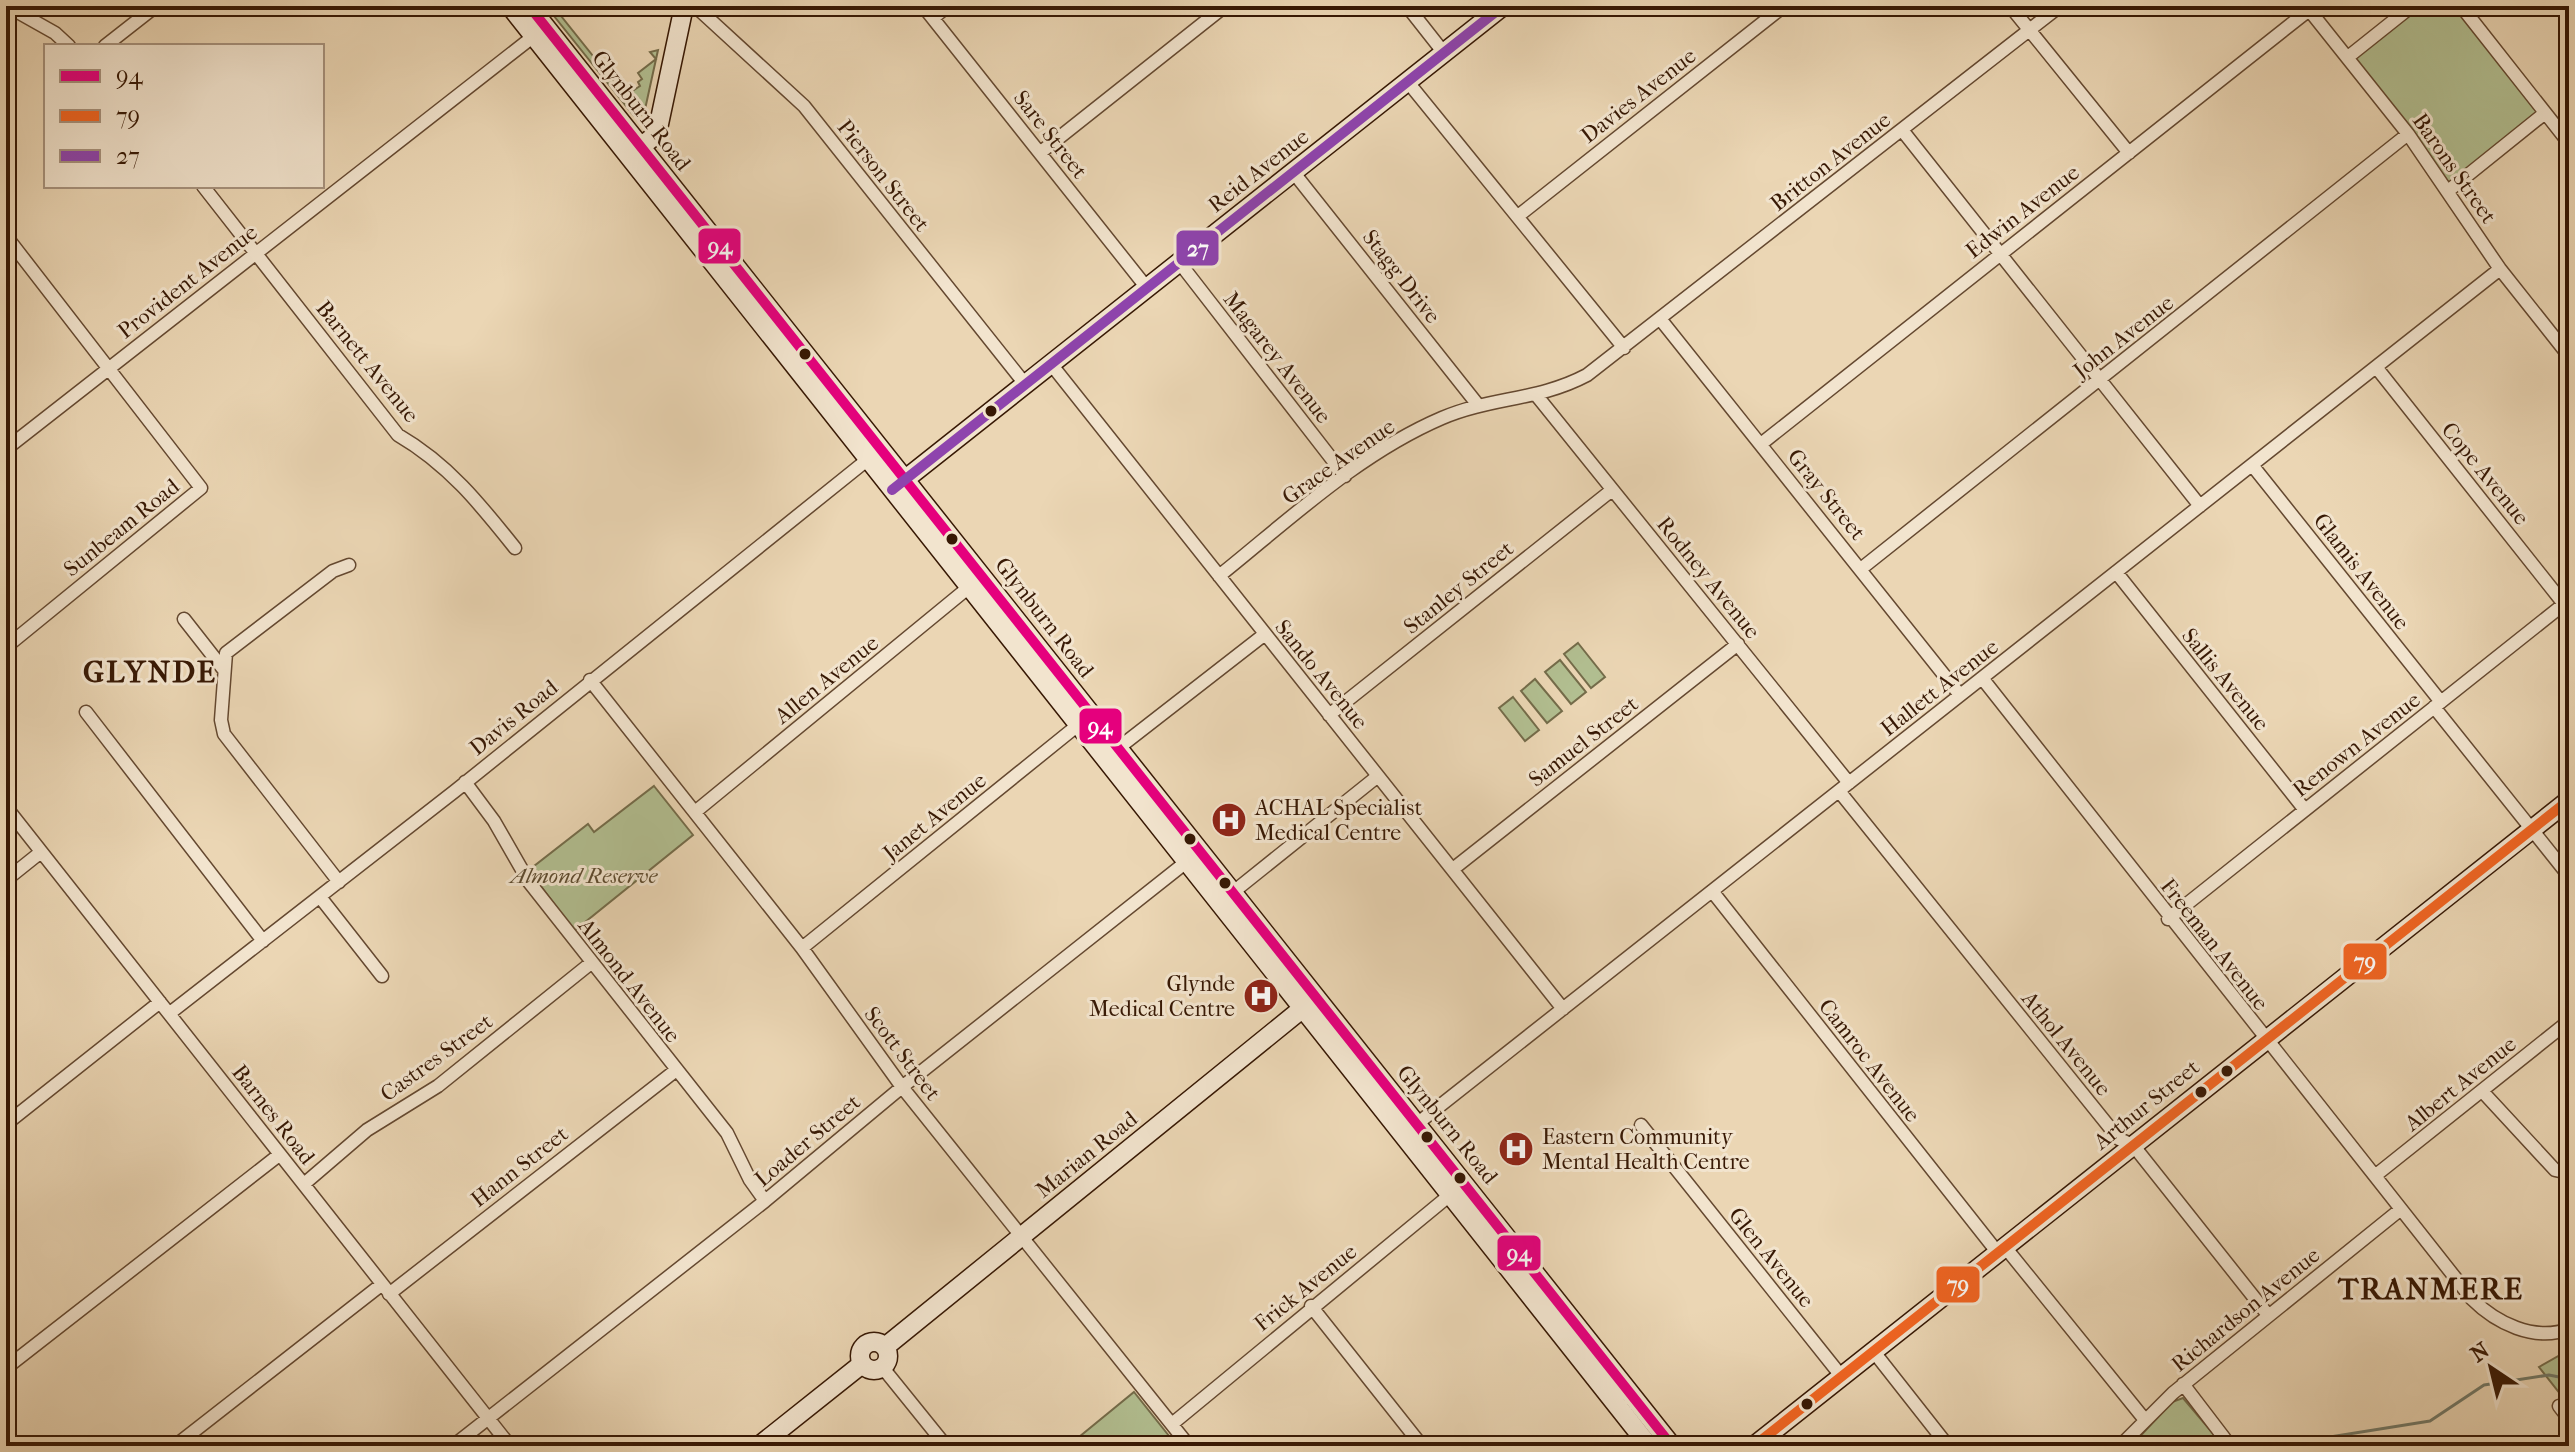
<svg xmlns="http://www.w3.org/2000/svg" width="2575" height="1452" font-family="'IM FELL French Canon',serif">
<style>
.green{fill:#b2bf91;stroke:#746c4a;stroke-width:2}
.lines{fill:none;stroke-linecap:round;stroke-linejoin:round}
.stream{stroke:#717968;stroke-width:3}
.street-casing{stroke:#644830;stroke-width:15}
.secondary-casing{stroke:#371804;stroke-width:21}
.street{stroke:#f2e4ce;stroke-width:12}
.secondary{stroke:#f2e4ce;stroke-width:18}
.bus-1-casing{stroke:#f2e4ce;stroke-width:16}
.bus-2-casing{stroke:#f2e4ce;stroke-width:16}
.bus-3-casing{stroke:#f2e4ce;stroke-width:16}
.bus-1{stroke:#e5007d;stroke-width:10}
.bus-2{stroke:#f26522;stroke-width:10}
.bus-3{stroke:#8e44ad;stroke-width:10}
.bus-dot{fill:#371804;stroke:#f2e4ce;stroke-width:3}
.labels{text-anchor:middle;stroke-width:6;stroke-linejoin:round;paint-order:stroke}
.street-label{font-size:22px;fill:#371804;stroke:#f2e4ce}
.poi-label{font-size:22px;fill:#371804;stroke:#f2e4ce;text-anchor:start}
.park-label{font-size:22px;font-style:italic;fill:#5c4a2e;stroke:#f2e4ce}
.district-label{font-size:30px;font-weight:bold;letter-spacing:2px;fill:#371804;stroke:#f2e4ce}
.line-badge{stroke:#f2e4ce;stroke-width:3}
.badge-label{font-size:22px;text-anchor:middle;font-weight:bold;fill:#fff}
</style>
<rect width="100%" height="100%" fill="#ebd6b4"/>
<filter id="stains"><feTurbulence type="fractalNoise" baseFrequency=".0025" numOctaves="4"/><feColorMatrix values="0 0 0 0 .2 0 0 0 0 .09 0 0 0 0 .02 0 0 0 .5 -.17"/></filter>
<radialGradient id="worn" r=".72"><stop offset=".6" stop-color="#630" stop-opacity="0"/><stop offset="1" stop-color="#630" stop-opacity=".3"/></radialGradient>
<!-- green -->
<path class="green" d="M546,6H553L625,96L640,86L638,82L642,79L638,73L656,59L650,52L658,50L644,114L634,116Z
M2412,6H2461L2545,113L2448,191L2348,57Z
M1578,643L1605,677L1591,688L1564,654Z
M1560,660L1586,692L1571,704L1545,672Z
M1535,679L1562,711L1547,723L1521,691Z
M1513,697L1539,730L1525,741L1499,708Z
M654,786L693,835L574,931L529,870L588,824L594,832Z
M2569,1350V1405L2539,1367Z
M1134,1392L1177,1446H1068Z
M2183,1398L2216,1437L2200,1446H2131L2172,1402Z"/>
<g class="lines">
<!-- stream -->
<path class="stream" d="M2273,1446L2430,1421L2484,1385L2549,1375L2569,1379"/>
<defs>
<path id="street" d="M7,6L55,33L69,46
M695,6L804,106L1025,384
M923,6L1147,288
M1407,6L1444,53
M2010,6L2129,153
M2306,6L2408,134L2500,269L2569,356
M2461,6L2569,143
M933,18L948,6
M105,46L156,6
M2348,57L2412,6
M1407,81L1624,348
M1902,130L2200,506
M1041,152L1225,6
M1294,173L1478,405
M203,186L398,435C448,464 480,504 515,548
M2448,191L2545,113
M1518,216L1784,6
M6,236L201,488L6,647
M1179,262L1345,476
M1661,320L1960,695
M1051,364L1563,1009
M2376,367L2564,604
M1537,396L1849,783
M1761,444L2309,10
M6,449L539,32
M2252,465L2441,702
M1862,568L2408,134
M2116,572L2305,810
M1219,576C1289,520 1358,454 1442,418C1491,397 1538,401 1587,375L2060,6
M184,619L224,670
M1982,678L2472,1299C2496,1323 2534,1342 2569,1329
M590,680L802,948L902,1087L1189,1446
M2434,707L2569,876
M86,712L263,941
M1329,715L1612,490
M1112,753L1265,634
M465,782L494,821L529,882L727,1133L750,1180L765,1201
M1839,791L2119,1139L2133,1145L2268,1315
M6,807L510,1446
M695,812L974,583
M1453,869L1738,644
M6,880L41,852
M339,882L224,734L221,720L226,653L333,571L349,565
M1712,891L1998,1253
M1232,893L1378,776
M320,897L382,976
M2168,919L2569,600
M802,948L1083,721
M170,1013L455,791L872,456
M2482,1091L2555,1170L2569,1173
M6,1124L160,1002
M1641,1125L1842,1377
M1413,1127L2500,269
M2376,1175L2569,1021
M304,1184L367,1130L438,1086L591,963
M2005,1247L2145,1420
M389,1294L675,1071
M1311,1306L1422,1446
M1874,1352L1948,1446
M6,1368L279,1155
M883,1368L946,1446
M2183,1384L2225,1439
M2559,1406L2569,1419
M1172,1424L1456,1190
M175,1446L381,1285
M453,1446L765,1201L902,1087L1185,863
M2120,1446L2173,1393L2401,1209"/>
<path id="secondary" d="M510,6L1649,1446
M529,6L1672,1446
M633,153L653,137L659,124L684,6
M898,485L1503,6
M860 1356a14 14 0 1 1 28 0a14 14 0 1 1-28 0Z
M885,1347L1308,1004
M759,1446L862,1364
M1754,1446L2569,800"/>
</defs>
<!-- street casing -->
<use href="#street" class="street-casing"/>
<!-- secondary casing -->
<use href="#secondary" class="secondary-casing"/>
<!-- street -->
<use href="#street" class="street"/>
<!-- secondary -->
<use href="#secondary" class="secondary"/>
<defs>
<path id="bus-1" d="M529,6L1672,1446"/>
<path id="bus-2" d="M1754,1446L2569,800"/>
<path id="bus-3" d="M892,490L1503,6"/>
</defs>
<!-- bus-1 casing -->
<use href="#bus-1" class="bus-1-casing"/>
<!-- bus-2 casing -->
<use href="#bus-2" class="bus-2-casing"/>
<!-- bus-3 casing -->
<use href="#bus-3" class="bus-3-casing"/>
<!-- bus-1 -->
<use href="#bus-1" class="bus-1"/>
<!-- bus-2 -->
<use href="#bus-2" class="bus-2"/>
<!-- bus-3 -->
<use href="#bus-3" class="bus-3"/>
</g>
<!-- icons -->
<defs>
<symbol id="hospital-disc" viewBox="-11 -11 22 22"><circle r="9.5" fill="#8f2418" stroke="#f2e4ce"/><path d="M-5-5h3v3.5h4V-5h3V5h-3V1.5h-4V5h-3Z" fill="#fff"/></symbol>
</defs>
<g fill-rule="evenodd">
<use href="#hospital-disc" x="1209" y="800" width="40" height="40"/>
<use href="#hospital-disc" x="1241" y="976" width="40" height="40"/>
<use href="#hospital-disc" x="1496" y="1129" width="40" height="40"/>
</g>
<!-- markers -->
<g class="bus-dot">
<circle cx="805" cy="354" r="7"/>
<circle cx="991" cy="411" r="7"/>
<circle cx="952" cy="539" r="7"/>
<circle cx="1190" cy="839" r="7"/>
<circle cx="1225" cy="883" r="7"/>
<circle cx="2227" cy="1071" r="7"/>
<circle cx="2201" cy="1092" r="7"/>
<circle cx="1427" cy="1137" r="7"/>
<circle cx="1460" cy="1178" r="7"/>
<circle cx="1807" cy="1404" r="7"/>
</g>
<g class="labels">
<!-- street labels -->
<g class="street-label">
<text transform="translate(1638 95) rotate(-38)" y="8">Davies Avenue</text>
<text transform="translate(642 110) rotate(52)" y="8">Glynburn Road</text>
<text transform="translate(1051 134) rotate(52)" y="8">Sare Street</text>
<text transform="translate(1830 161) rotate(-38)" y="8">Britton Avenue</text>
<text transform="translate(2455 168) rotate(55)" y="8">Barons Street</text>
<text transform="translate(1258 170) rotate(-38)" y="8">Reid Avenue</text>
<text transform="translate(884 175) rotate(52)" y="8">Pierson Street</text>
<text transform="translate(2022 211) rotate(-38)" y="8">Edwin Avenue</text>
<text transform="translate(1402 276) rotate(52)" y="8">Stagg Drive</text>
<text transform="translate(187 281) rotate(-38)" y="8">Provident Avenue</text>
<text transform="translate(2123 336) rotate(-38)" y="8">John Avenue</text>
<text transform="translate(1278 357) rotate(52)" y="8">Magarey Avenue</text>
<text transform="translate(368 361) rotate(51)" y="8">Barnett Avenue</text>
<text transform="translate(1338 461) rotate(-35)" y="8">Grace Avenue</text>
<text transform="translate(2486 473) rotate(51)" y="8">Cope Avenue</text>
<text transform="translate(1827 494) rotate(51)" y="8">Gray Street</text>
<text transform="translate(121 527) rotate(-39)" y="8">Sunbeam Road</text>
<text transform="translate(2362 571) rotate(52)" y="8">Glamis Avenue</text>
<text transform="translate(1709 577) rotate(51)" y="8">Rodney Avenue</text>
<text transform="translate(1458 587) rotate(-39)" y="8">Stanley Street</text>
<text transform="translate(1045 617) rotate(52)" y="8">Glynburn Road</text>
<text transform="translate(1322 674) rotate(51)" y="8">Sando Avenue</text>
<text transform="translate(826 679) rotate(-39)" y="8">Allen Avenue</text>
<text transform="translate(2226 679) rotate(51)" y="8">Sallis Avenue</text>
<text transform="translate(1939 687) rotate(-38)" y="8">Hallett Avenue</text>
<text transform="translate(513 717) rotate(-39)" y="8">Davis Road</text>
<text transform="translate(1583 741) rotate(-38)" y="8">Samuel Street</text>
<text transform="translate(2356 744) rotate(-38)" y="8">Renown Avenue</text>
<text transform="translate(934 816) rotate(-39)" y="8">Janet Avenue</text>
<text transform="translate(2215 944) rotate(52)" y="8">Freeman Avenue</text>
<text transform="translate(630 980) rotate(52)" y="8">Almond Avenue</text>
<text transform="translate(2067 1043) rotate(51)" y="8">Athol Avenue</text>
<text transform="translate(903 1053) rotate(53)" y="8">Scott Street</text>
<text transform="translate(436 1057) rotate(-36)" y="8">Castres Street</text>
<text transform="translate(1870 1060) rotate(52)" y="8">Camroc Avenue</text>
<text transform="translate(2460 1083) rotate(-39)" y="8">Albert Avenue</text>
<text transform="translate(2146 1104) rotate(-39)" y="8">Arthur Street</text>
<text transform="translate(274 1114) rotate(52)" y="8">Barnes Road</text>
<text transform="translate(1448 1124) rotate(51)" y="8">Glynburn Road</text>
<text transform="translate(807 1140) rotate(-40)" y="8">Loader Street</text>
<text transform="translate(1086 1154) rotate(-39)" y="8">Marian Road</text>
<text transform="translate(519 1166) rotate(-38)" y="8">Hann Street</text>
<text transform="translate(1772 1257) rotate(51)" y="8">Glen Avenue</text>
<text transform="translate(1305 1287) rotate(-39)" y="8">Frick Avenue</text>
<text transform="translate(2245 1309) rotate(-39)" y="8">Richardson Avenue</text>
</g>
<!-- poi labels -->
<g class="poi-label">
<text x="1255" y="815">ACHAL Specialist<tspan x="1255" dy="25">Medical Centre</tspan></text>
<text x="1235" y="991" text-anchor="end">Glynde<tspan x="1235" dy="25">Medical Centre</tspan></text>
<text x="1542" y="1144">Eastern Community<tspan x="1542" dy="25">Mental Health Centre</tspan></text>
</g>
<!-- park labels -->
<g class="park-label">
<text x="584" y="883">Almond Reserve</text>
</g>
<!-- district labels -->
<g class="district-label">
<text x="150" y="682">GLYNDE</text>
<text x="2431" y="1299">TRANMERE</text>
</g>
</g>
<g class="line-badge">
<rect x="697" y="227" width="45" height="38" rx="8" fill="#e5007d"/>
<rect x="1175" y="229" width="45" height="38" rx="8" fill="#8e44ad"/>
<rect x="1078" y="707" width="45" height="38" rx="8" fill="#e5007d"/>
<rect x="2342" y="942" width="46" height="39" rx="8" fill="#f26522"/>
<rect x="1496" y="1234" width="46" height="38" rx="8" fill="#e5007d"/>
<rect x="1935" y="1265" width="46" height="39" rx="8" fill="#f26522"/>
</g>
<g class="badge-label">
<text x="720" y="254">94</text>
<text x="1198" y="256">27</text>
<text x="1100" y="734">94</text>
<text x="2365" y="969">79</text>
<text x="1519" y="1261">94</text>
<text x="1958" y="1292">79</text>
</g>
<!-- margin -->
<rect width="2575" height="1452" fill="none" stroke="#ebd6b4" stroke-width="32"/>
<rect x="8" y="8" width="2559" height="1436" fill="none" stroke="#371804" stroke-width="4"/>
<rect x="16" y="16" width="2543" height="1420" fill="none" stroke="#371804" stroke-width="2"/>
<!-- legend -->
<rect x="44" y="44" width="280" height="144" fill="#f2e4ce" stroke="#a7927d" stroke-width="2"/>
<rect x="60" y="70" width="40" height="12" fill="#e5007d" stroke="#a7927d" stroke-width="2"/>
<text x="116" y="84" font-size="24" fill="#371804">94</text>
<rect x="60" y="110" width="40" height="12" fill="#f26522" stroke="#a7927d" stroke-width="2"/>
<text x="116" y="124" font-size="24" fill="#371804">79</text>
<rect x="60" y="150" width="40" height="12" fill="#8e44ad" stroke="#a7927d" stroke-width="2"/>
<text x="116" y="164" font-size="24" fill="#371804">27</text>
<!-- north arrow -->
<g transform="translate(2491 1368) rotate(325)" stroke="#f2e4ce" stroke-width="6" paint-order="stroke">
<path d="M0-6L14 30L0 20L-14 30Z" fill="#371804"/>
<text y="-12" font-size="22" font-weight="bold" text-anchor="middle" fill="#371804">N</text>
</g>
<rect width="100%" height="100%" filter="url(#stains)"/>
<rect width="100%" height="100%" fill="url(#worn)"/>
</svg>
